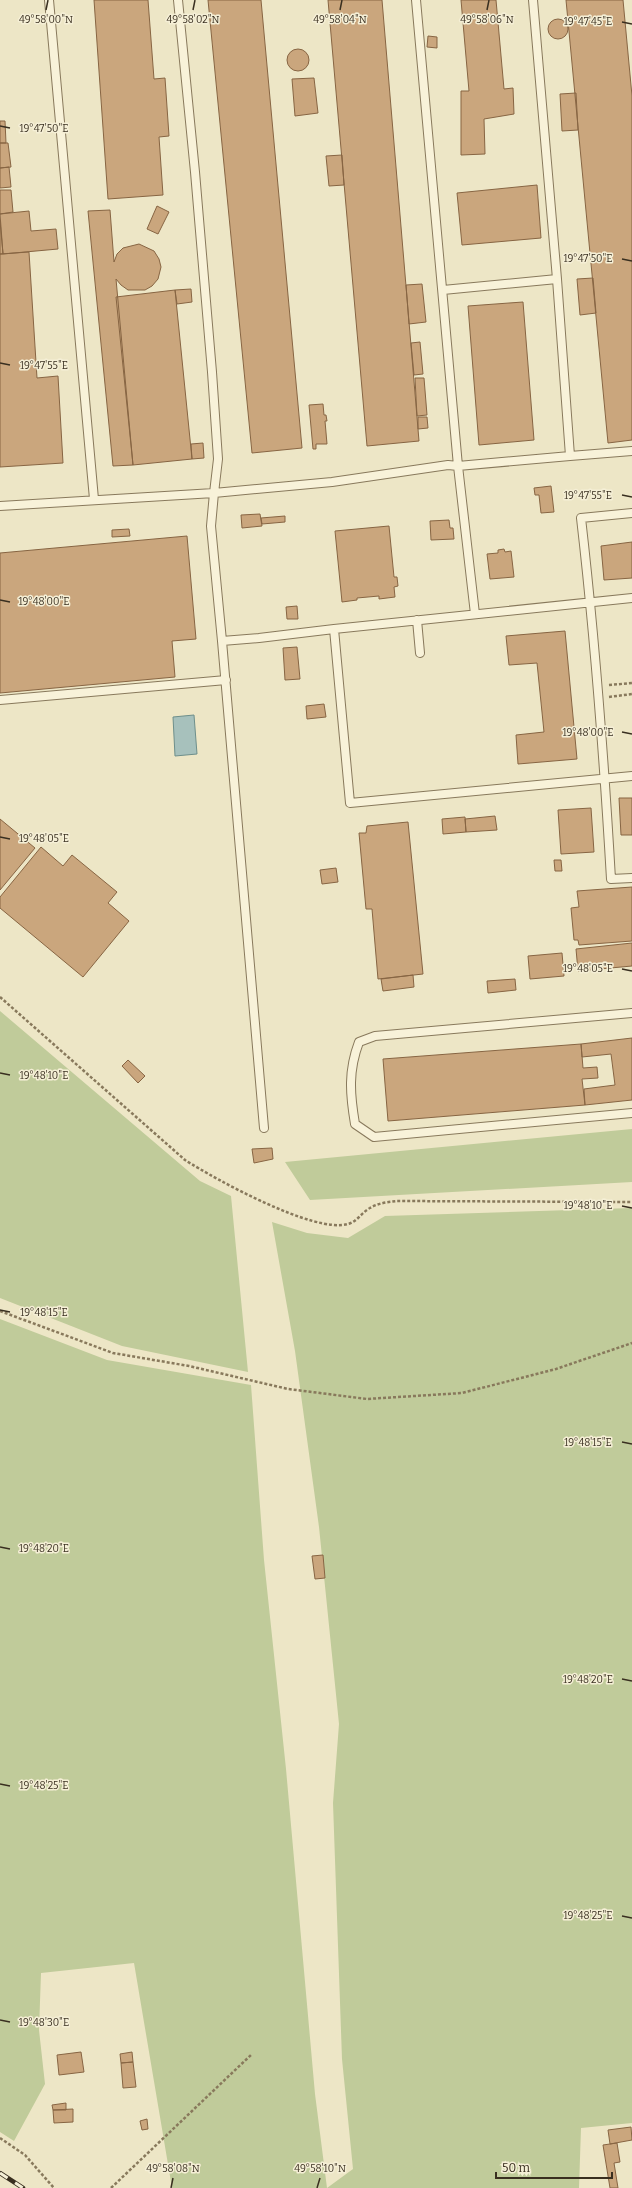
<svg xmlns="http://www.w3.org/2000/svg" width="632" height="2188" font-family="Bitter,serif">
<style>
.green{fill:#c0cb9a}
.water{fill:#a7c1bc;stroke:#6e8f8b}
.building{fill:#caa67d;stroke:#876543}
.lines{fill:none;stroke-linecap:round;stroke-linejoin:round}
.service-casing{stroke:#88795c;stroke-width:10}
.path{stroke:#88795c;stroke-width:2.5;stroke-dasharray:3 2;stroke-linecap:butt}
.service{stroke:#f8f2d9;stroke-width:8}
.rail-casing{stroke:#392f20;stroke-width:4.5}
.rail{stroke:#f5efd6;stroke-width:3;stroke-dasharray:9;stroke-linecap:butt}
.ticks{fill:none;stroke:#392f20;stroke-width:1.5}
.ticks-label{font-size:10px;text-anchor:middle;fill:#392f20;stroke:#f5efd6;stroke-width:3;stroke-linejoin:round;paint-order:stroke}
</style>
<rect width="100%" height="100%" fill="#ede6c6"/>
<!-- green -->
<path class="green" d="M0,1011L200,1181L231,1196L248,1372L122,1346L0,1298Z
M632,1129V1182L310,1200L285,1162Z
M632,1208V2123L581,2128L579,2188H172L134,1963L41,1973L39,2030L45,2084L14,2141L0,2132V1319L107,1360L251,1385L264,1560L286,1769L315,2094L327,2188L353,2169L342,2059L333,1803L339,1724L319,1527L295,1351L272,1222L307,1233L348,1238L385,1216Z"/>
<!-- water -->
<path class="water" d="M194,715L197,754L175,756L173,717Z"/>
<!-- building -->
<path class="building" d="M94,0H148L154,79L165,78L169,136L159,137L163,195L108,199Z
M208,0H261L302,448L252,453Z
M328,0H382L419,441L367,446Z
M461,0H496L504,89L513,88L514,114L484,119L485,154L461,155V91H469Z
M566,0H623L632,96V440L608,443Z
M548 29a10 10 0 1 1 20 0a10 10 0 1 1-20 0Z
M428,36L437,37V48L427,47Z
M287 60a11 11 0 1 1 22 0a11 11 0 1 1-22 0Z
M314,78L318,113L295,116L292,79Z
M576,93L578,130L562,131L560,94Z
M0,121H5L6,143H0Z
M0,143H8L11,167L0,168Z
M342,155L344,185L329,186L326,156Z
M9,167L11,187L0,188V168Z
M537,185L541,238L462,245L457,193Z
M0,190H11L13,212L0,214Z
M157,206L169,212L158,234L147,229Z
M110,210L114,262L117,254L123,248L139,244L154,251L159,259L161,267L158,279L152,286L145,290H128L121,285L116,279L133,465L113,466L88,211Z
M29,211L31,231L56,229L58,249L3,254L0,214Z
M0,221L3,254H0Z
M29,252L37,378L58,376L63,463L0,467V254Z
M593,278L596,313L580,315L577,279Z
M422,284L426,322L409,324L406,285Z
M191,289L192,302L177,304L175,290Z
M175,290L192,459L133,465L116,297Z
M523,302L534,440L479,445L468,306Z
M420,342L423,374L414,375L411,343Z
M415,378H424L427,415L417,416Z
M323,404L324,415H326L327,421H325L327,444H316V449H313L309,405Z
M418,417H427L428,428L418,429Z
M203,443L204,458L192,459L191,444Z
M551,486L554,512L541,513L539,495H535L534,488Z
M260,514L262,526L242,528L241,515Z
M285,516V522L262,524L261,518Z
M449,520L450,528H453L454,539L431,540L430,521Z
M389,526L394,577H397L398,586L394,587L395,597L379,599V596L357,598V600L342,602L335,531Z
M129,529L130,536L112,537V530Z
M187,536L196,639L172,641L175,677L0,693V553Z
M632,542V578L604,580L601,546Z
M504,549L505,552L511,551L514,577L490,579L487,554L498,553V550Z
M297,606L298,619H287L286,607Z
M565,631L577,759L518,764L516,735L544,732L537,663L509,665L506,636Z
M297,647L300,679L285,680L283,648Z
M324,704L326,717L307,719L306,706Z
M619,798H632V835H621Z
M591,808L594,852L561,854L558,810Z
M495,816L497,830L466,832L465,819Z
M465,817L466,832L443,834L442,819Z
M0,819L35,848L0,890Z
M408,822L423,974L378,979L372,909H366L359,833H366L367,826Z
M41,847L63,866L72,855L117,892L108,903L129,921L83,977L0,908V897Z
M554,860H561L562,871H555Z
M336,868L338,882L322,884L320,870Z
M632,887V941L579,945L578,940H574L571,908L579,907L577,891Z
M632,943V966L578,971L576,949Z
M562,953L564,976L530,979L528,956Z
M413,975L414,987L383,991L381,979Z
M515,979L516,990L488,993L487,981Z
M632,1038V1100L585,1105L584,1089L615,1085L611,1054L582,1057L581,1044Z
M581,1044L583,1068L597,1067L598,1078L582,1079L585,1105L388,1121L383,1059Z
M128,1060L145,1076L138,1083L122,1066Z
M272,1148L273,1159L254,1163L252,1149Z
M323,1555L325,1578L315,1579L312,1556Z
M81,2052L84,2072L59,2075L57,2055Z
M132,2052L133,2062L121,2063L120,2054Z
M133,2062L136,2087L123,2088L121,2063Z
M66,2103V2110H53L52,2105Z
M73,2109V2122L54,2123L53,2110Z
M147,2119L148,2129L142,2130L140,2121Z
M631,2127L632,2140L610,2144L608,2130Z
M617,2143L620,2162L614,2163L618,2188H610L603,2145Z"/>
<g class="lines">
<defs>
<path id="service" d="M49,0L94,499
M416,0L458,466L475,614
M533,0L557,279
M570,456L632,451
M0,506L214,493L218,459L212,372L195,172L178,0
M632,513L581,518C595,639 604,759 611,879L632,878
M632,598L334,629L350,803L632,776
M417,620L420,653
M334,629L259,638L222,641L211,526L214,493L332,482L448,465L458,466L570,456L557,279L443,290
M222,641L264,1128
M0,700L226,680
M632,1013L375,1036L359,1042C348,1071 350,1094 355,1124L374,1137L632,1113"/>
</defs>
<!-- service casing -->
<use href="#service" class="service-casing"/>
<!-- path -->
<path class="path" d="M609,685L632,683
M609,697L632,694
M0,997L185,1160C215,1179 314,1234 348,1224C357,1222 362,1212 370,1208C378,1203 388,1202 397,1201L632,1202
M0,1311L113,1353L189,1366L288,1389L367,1399L462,1393L556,1369L632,1343
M0,2138L25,2155L54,2188
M111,2188L252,2054"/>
<!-- service -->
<use href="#service" class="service"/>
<defs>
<path id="rail" d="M0,2173L23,2188"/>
</defs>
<!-- rail casing -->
<use href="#rail" class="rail-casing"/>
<!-- rail -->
<use href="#rail" class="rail"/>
</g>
<!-- ticks -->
<path class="ticks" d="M46,10L48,0M193,10L195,0M340,10L342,0M487,10L489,0M622,22L632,24M0,126L10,128M622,259L632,261M0,363L10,365M622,495L632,497M0,600L10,602M622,732L632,734M0,837L10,839M622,969L632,971M0,1073L10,1075M622,1206L632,1208M0,1310L10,1312M622,1442L632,1444M0,1547L10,1549M622,1679L632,1681M0,1784L10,1786M622,1916L632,1918M0,2020L10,2022M171,2188L173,2178M317,2188L320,2178"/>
<g class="ticks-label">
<text x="46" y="23">49°58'00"N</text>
<text x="193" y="23">49°58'02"N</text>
<text x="340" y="23">49°58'04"N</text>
<text x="487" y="23">49°58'06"N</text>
<text x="588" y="25">19°47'45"E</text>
<text x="44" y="132">19°47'50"E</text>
<text x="588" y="262">19°47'50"E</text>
<text x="44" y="369">19°47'55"E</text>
<text x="588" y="499">19°47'55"E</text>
<text x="44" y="605">19°48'00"E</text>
<text x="588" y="736">19°48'00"E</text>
<text x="44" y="842">19°48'05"E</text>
<text x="588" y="972">19°48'05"E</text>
<text x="44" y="1079">19°48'10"E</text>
<text x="588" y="1209">19°48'10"E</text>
<text x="44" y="1316">19°48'15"E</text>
<text x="588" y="1446">19°48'15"E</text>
<text x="44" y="1552">19°48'20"E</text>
<text x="588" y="1683">19°48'20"E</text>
<text x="44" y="1789">19°48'25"E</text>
<text x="588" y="1919">19°48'25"E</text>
<text x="44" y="2026">19°48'30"E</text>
<text x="173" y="2172">49°58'08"N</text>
<text x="320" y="2172">49°58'10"N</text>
</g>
<!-- scale -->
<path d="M496 2172v6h116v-6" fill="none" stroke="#392f20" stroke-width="2"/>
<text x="502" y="2172" font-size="12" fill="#392f20" stroke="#f5efd6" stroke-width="3" paint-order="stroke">50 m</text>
</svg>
